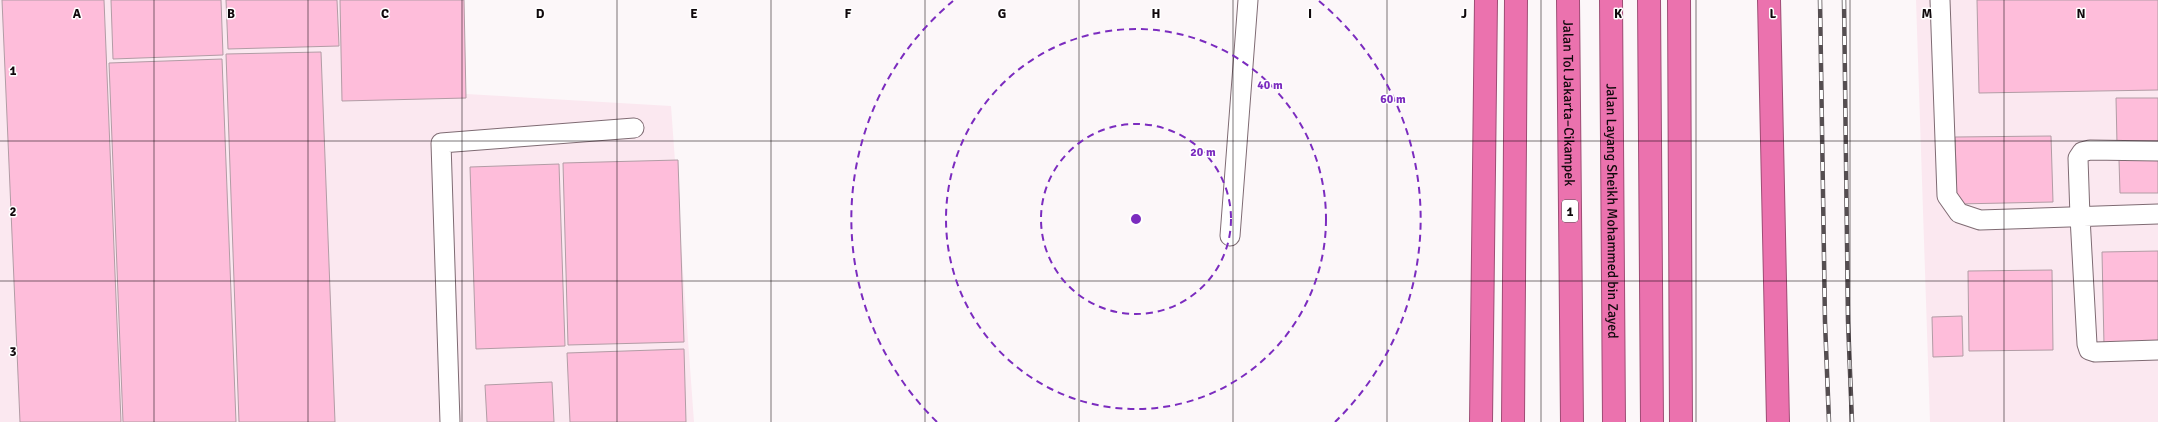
<svg xmlns="http://www.w3.org/2000/svg" width="2158" height="422" font-family="Signika,sans-serif">
<style>
.built{fill:#fbe8f0}
.building{fill:#febdda;stroke:#b29ca5}
.lines{fill:none;stroke-linecap:round;stroke-linejoin:round}
.service-casing{stroke:#7f6b73;stroke-width:21}
.motorway-casing{stroke:#9e4d75;stroke-width:24}
.service{stroke:#fff;stroke-width:19}
.motorway{stroke:#eb72ae;stroke-width:22}
.rail-casing{stroke:#554e51;stroke-width:4.5}
.rail{stroke:#fff;stroke-width:3;stroke-dasharray:9;stroke-linecap:butt}
.grid{fill:none;stroke:#10090c;stroke-width:1;stroke-opacity:0.55}
.ring{fill:none;stroke:#7b2cbf;stroke-width:2;stroke-dasharray:7 5}
.labels{text-anchor:middle;stroke-width:3;stroke-linejoin:round;paint-order:stroke}
.shield{fill:#fff;stroke:#585355;stroke-width:1}
.shield-label{font-size:13px;font-weight:bold;fill:#10090c}
.street-label{font-size:14px;fill:#10090c;stroke:#fff}
.grid-label{font-size:13px;text-anchor:middle;font-weight:bold;fill:#10090c;stroke:#fff;stroke-width:3;stroke-linejoin:round;paint-order:stroke}
.centre{fill:#7b2cbf;stroke:#fff;stroke-width:2}
.ring-label{font-size:12px;text-anchor:middle;font-weight:bold;fill:#7b2cbf;stroke:#fff;stroke-width:3;stroke-linejoin:round;paint-order:stroke}
</style>
<rect width="100%" height="100%" fill="#fcf7f9"/>
<!-- built -->
<path class="built" d="M0,0H446L449,93L671,106L694,422H0Z
M1916,0H2158V422H1930Z"/>
<!-- building -->
<path class="building" d="M2,0H104L121,422H20Z
M111,0H221L223,55L113,59Z
M226,0H337L339,46L228,49Z
M340,0H464L466,98L342,101Z
M1977,0H2158V90L1979,93Z
M321,52L335,422H239L226,54Z
M222,59L236,422H123L109,63Z
M2116,98H2158V143L2117,144Z
M2051,136L2053,202L1957,204L1955,137Z
M2158,159V193H2120L2119,160Z
M678,160L684,342L568,345L563,163Z
M559,164L565,346L476,349L470,167Z
M2158,251V345H2104L2102,252Z
M2052,270L2053,350L1969,351L1968,271Z
M1962,316L1963,356L1933,357L1932,317Z
M684,349L686,422H570L567,353Z
M552,382L554,422H487L485,385Z"/>
<g class="lines">
<defs>
<path id="service" d="M1940,0L1947,196L1959,213L1980,220L2158,214
M2158,151L2090,150L2082,152L2078,158L2080,217L2087,344L2089,350L2095,352L2158,350
M1230,236L1248,0
M450,422L441,143L634,128"/>
<g id="motorway">
<path id="s1" d="M1568,0L1572,422"/>
<path id="s2" d="M1611,0L1614,422"/>
<path d="M1649,0L1652,422"/>
<path d="M1679,0L1681,422"/>
<path d="M1769,0L1778,422"/>
<path d="M1481,422L1486,0"/>
<path d="M1513,422L1516,0"/>
</g>
</defs>
<!-- service casing -->
<use href="#service" class="service-casing"/>
<!-- motorway casing -->
<use href="#motorway" class="motorway-casing"/>
<!-- service -->
<use href="#service" class="service"/>
<!-- motorway -->
<use href="#motorway" class="motorway"/>
<defs>
<path id="rail" d="M1820,0L1825,322L1829,422
M1844,0L1848,321L1852,422"/>
</defs>
<!-- rail casing -->
<use href="#rail" class="rail-casing"/>
<!-- rail -->
<use href="#rail" class="rail"/>
</g>
<!-- grid -->
<path class="grid" d="M154,0V422M308,0V422M462,0V422M617,0V422M771,0V422M925,0V422M1079,0V422M1233,0V422M1387,0V422M1541,0V422M1696,0V422M1850,0V422M2004,0V422M0,141H2158M0,281H2158"/>
<!-- distance rings -->
<g class="ring">
<circle cx="1136" cy="219" r="95"/>
<circle cx="1136" cy="219" r="190"/>
<path d="M937 422A284 284 0 0 1 953 1M1319 1A284 284 0 0 1 1335 422"/>
</g>
<g class="labels">
<!-- shield labels -->
<rect class="shield" x="1562" y="200" width="16" height="22" rx="3"/>
<g class="shield-label">
<text x="1570" y="216">1</text>
</g>
<!-- street labels -->
<g class="street-label">
<text dy="5" stroke="none"><textPath href="#s1" startOffset="103">Jalan Tol Jakarta–Cikampek</textPath></text>
<text dy="5" stroke="none"><textPath href="#s2" startOffset="211">Jalan Layang Sheikh Mohammed bin Zayed</textPath></text>
</g>
</g>
<g class="grid-label">
<text x="77" y="18">A</text>
<text x="231" y="18">B</text>
<text x="385" y="18">C</text>
<text x="540" y="18">D</text>
<text x="694" y="18">E</text>
<text x="848" y="18">F</text>
<text x="1002" y="18">G</text>
<text x="1156" y="18">H</text>
<text x="1310" y="18">I</text>
<text x="1464" y="18">J</text>
<text x="1618" y="18">K</text>
<text x="1773" y="18">L</text>
<text x="1927" y="18">M</text>
<text x="2081" y="18">N</text>
<text x="13" y="75">1</text>
<text x="13" y="216">2</text>
<text x="13" y="356">3</text>
</g>
<circle cx="1136" cy="219" r="6" class="centre"/>
<g class="ring-label">
<text x="1270" y="89">40 m</text>
<text x="1393" y="103">60 m</text>
<text x="1203" y="156">20 m</text>
</g>
</svg>
